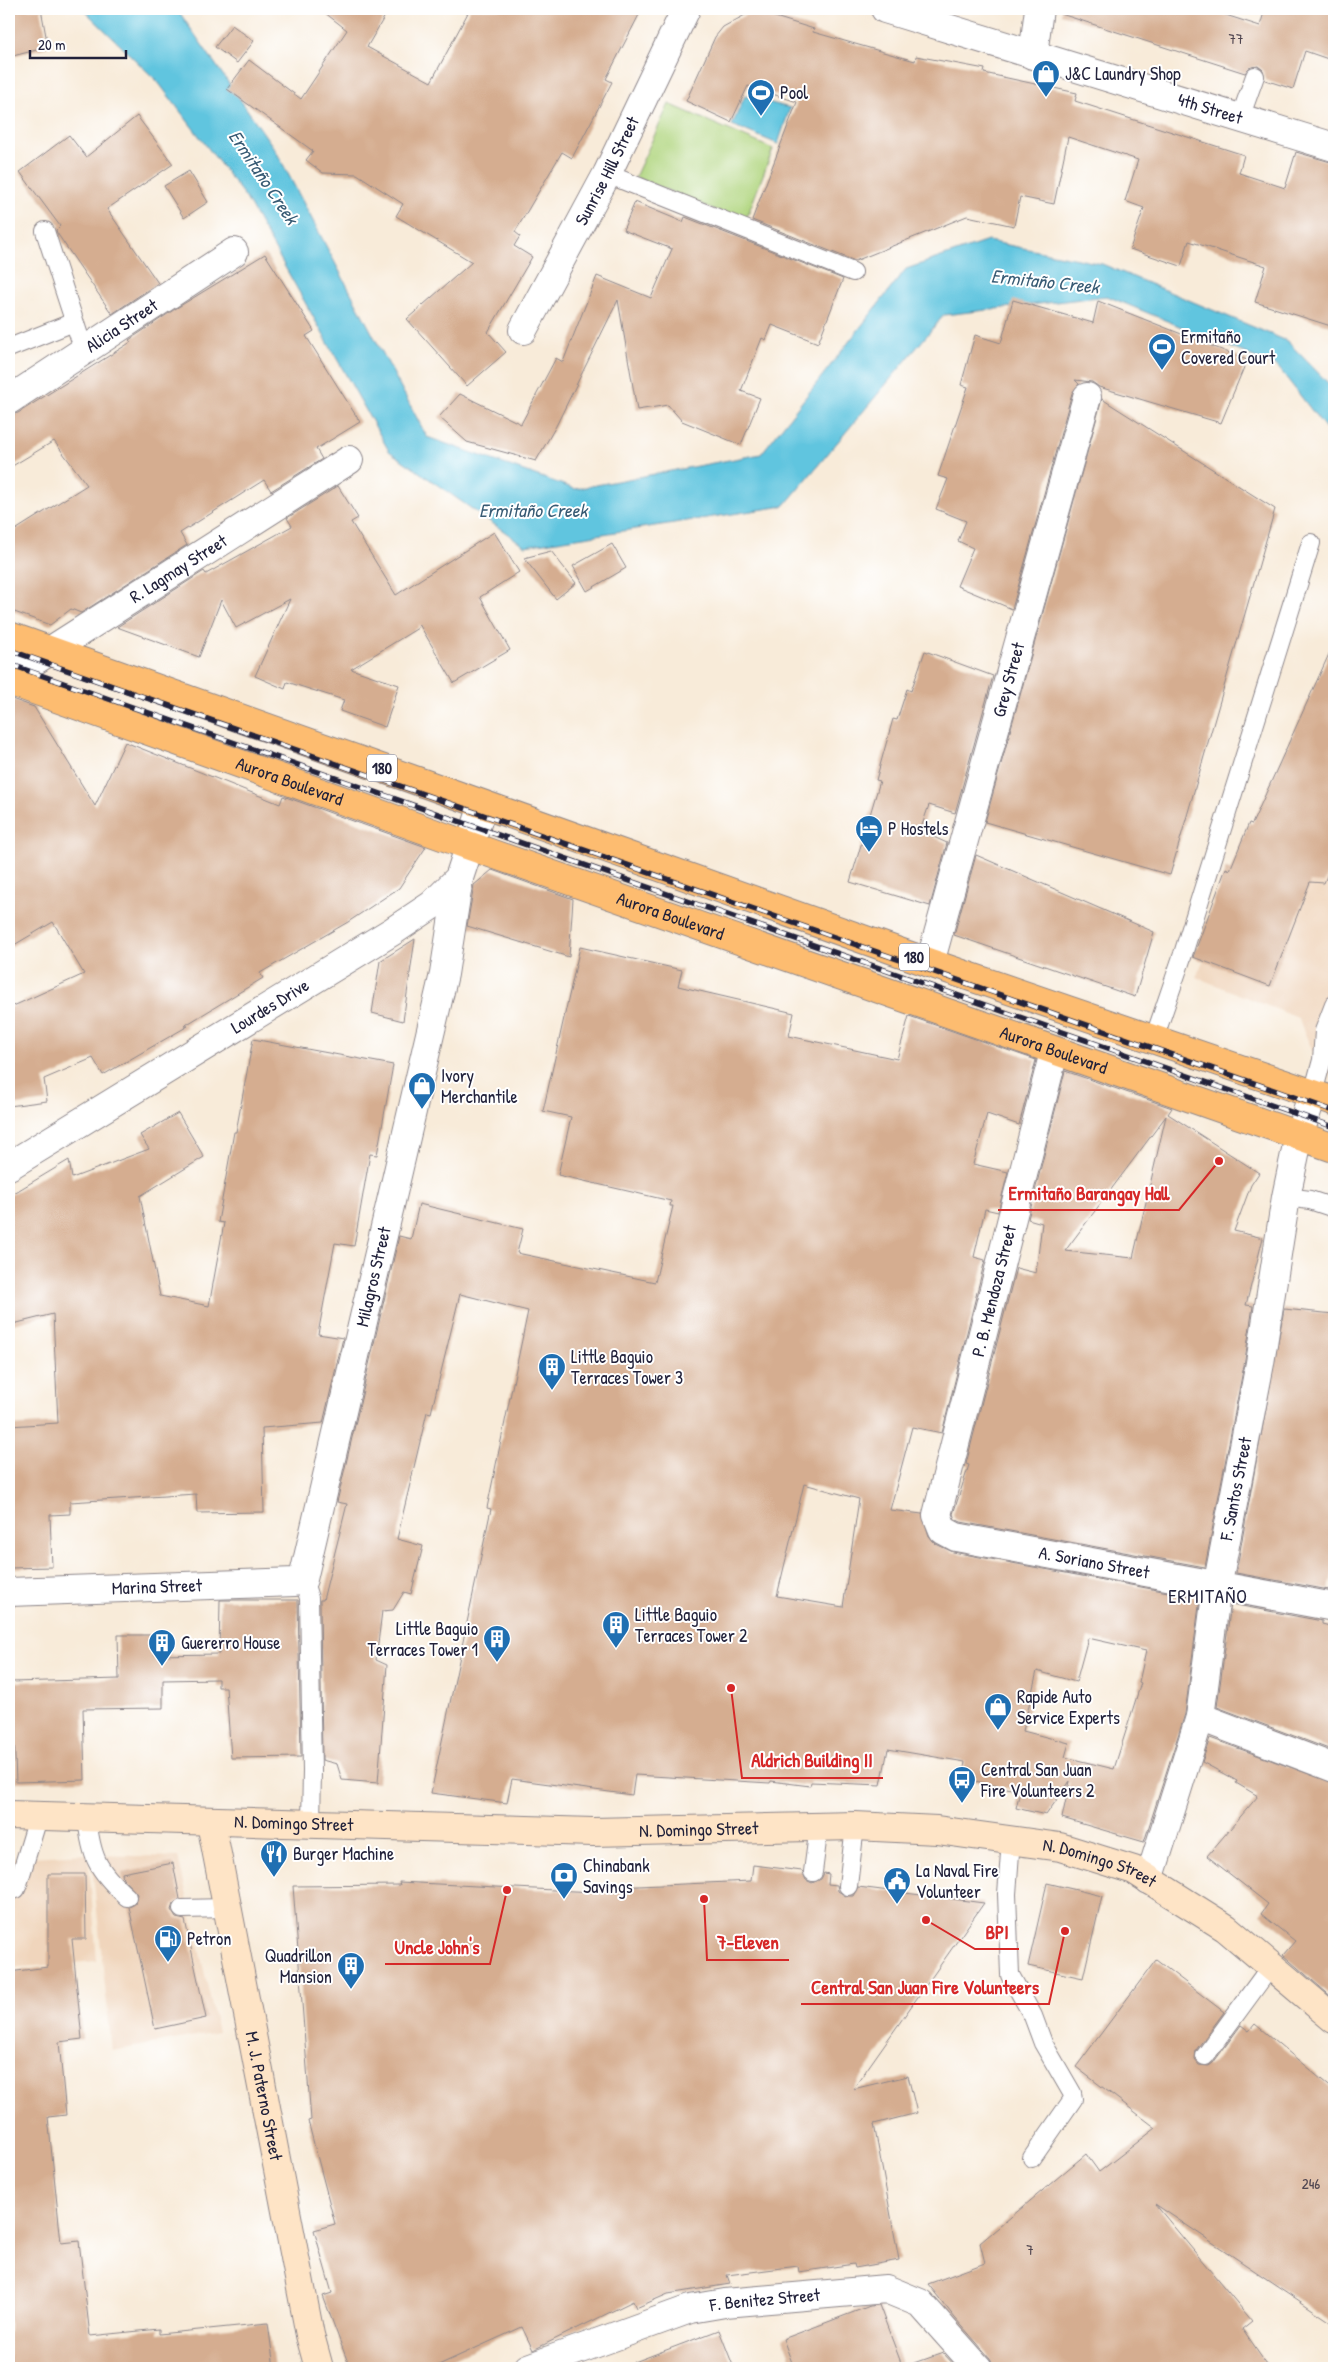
<svg xmlns="http://www.w3.org/2000/svg" width="1343" height="2377" font-family="'Patrick Hand',sans-serif">
<style>
.built{fill:#f0d5bc}
.grass{fill:#b1d680;stroke:#6a7c5e}
.water{fill:#61c5df;stroke:#42748d}
.building{fill:#d5ad90;fill-rule:evenodd}
.lines{fill:none;stroke-linecap:round;stroke-linejoin:round}
.lane-casing{stroke:#8d868a;stroke-width:20}
.street-casing{stroke:#8d868a;stroke-width:30}
.secondary-casing{stroke:#8d868a;stroke-width:30}
.primary-casing{stroke:#8d868a;stroke-width:30}
.lane{stroke:#fff;stroke-width:18}
.street{stroke:#fff;stroke-width:28}
.secondary{stroke:#fee4c6;stroke-width:28}
.primary{stroke:#fdbc70;stroke-width:28}
.rail-casing{stroke:#22223b;stroke-width:5.5}
.rail{stroke:#fff;stroke-width:4;stroke-dasharray:11;stroke-linecap:butt}
.labels{text-anchor:middle;stroke-width:4;stroke-linejoin:round;paint-order:stroke}
.number-label{font-size:15px;fill:#4f4550}
.shield{fill:#fff;stroke:#646476;stroke-width:1}
.shield-label{font-size:16px;font-weight:bold;fill:#22223b}
.poi-label{font-size:18px;fill:#22223b;stroke:#fff;text-anchor:start}
.street-label{font-size:18px;fill:#22223b;stroke:#fff}
.water-label{font-size:19px;font-style:italic;fill:#385b74;stroke:#fff}
.neighbourhood-label{font-size:19px;letter-spacing:1px;fill:#22223b;stroke:#fff}
.leader{fill:none;stroke:#d62828;stroke-width:2}
.callout-dot{fill:#d62828;stroke:#fff;stroke-width:2}
.callout-label{font-size:19px;text-anchor:middle;font-weight:bold;fill:#d62828;stroke:#fff;stroke-width:4;stroke-linejoin:round;paint-order:stroke}
</style>
<rect width="100%" height="100%" fill="#fff"/>
<filter id="ink" filterUnits="userSpaceOnUse"><feTurbulence type="fractalNoise" baseFrequency=".02" numOctaves="2"/><feDisplacementMap in="SourceGraphic" scale="10" xChannelSelector="R" yChannelSelector="G"/><feConvolveMatrix kernelMatrix="1 2 1 2 8 2 1 2 1" color-interpolation-filters="sRGB"/></filter>
<filter id="wash" filterUnits="userSpaceOnUse"><feTurbulence type="fractalNoise" baseFrequency=".0096" numOctaves="4" result="noise"/><feDisplacementMap in="SourceGraphic" scale="20" xChannelSelector="R" yChannelSelector="G"/><feGaussianBlur stdDeviation="1.12" result="paint"/><feColorMatrix in="noise" values="0 0 0 0 0 0 0 0 0 0 0 0 0 0 0 0 0 1.4 0 .05"/><feComposite in="paint" operator="in"/></filter>
<g filter="url(#wash)">
<rect width="100%" height="100%" fill="#f8ebd9"/>
<!-- built -->
<path class="built" d="M1334,669V1076L1322,1072L1298,1018L1196,977Z
M88,1854L97,1961L9,1968V1858Z
M91,1855L178,1857L218,2032L112,2051Z"/>
<!-- grass -->
<path class="grass" d="M669,104L773,149L745,222L635,177Z"/>
<!-- water -->
<path class="water" d="M83,9H177L276,151L427,437L575,489L761,454L906,269L988,241L1102,264L1287,341L1334,389V439L1278,367L1107,296L944,315L784,506L525,546L389,451L246,198L158,82Z
M745,96L790,108L778,144L732,125Z"/>
<g id="blocks">
<!-- building -->
<path class="building" d="M9,9H41L48,47L9,57Z
M320,9H389L367,47L431,82L470,9H642L606,79L612,82L572,158L562,152L515,232L520,236L514,246L532,257L488,332L506,352L467,386L407,319L472,262L396,216L403,204L357,174L323,173L306,160L313,151L227,89L249,60L301,99L347,30Z
M1062,9H1207L1260,26L1265,9H1334V61L1305,51L1293,89L1265,80L1263,70L1258,66L1249,68L1245,73L1061,14Z
M759,12L814,29L813,32L915,61L916,56L985,69L984,73L1077,93L1075,101L1244,155L1239,173L1285,188L1296,152L1334,163V327L1255,302L1266,266L1189,241L1181,266L1130,249L1144,208L1125,201L1138,160L1068,137L1054,204L1020,197L1014,226L967,216L855,261L752,220L797,102L748,86L731,122L686,101L715,37L723,27L745,15Z
M232,25L254,41L237,63L215,47Z
M137,116L173,164L107,209L158,283L112,314L57,233L56,230L60,226L20,172L69,135L86,157Z
M189,171L208,202L184,218L164,186Z
M635,202L683,222L685,217L843,279L818,343L772,325L766,340L762,338L741,391L760,398L741,445L682,421L668,405L637,410L618,300L556,426L536,461L467,442L439,417L460,394L521,424L556,358L563,362L597,276L651,298L672,249L623,230Z
M265,254L314,331L306,336L360,422L316,449L322,459L271,491L264,480L180,533L187,545L81,613L71,609L50,625L9,610V534L87,485L54,441L9,468V415L18,413L131,342L129,340L175,309Z
M1013,300L1093,323L1098,301L1247,360L1221,423L1099,387L1092,382L1075,380L1079,384L1072,393L1012,609L957,586L973,548L958,541L966,521L936,509L948,479L938,476L968,387L961,385L975,335L1001,343Z
M1102,399L1275,509L1170,875L985,822Z
M338,486L358,518L351,522L396,595L494,532L519,572L480,597L510,650L454,683L419,624L418,628L351,669L399,685L385,727L340,711L344,700L287,682L285,689L255,676L290,599L236,628L221,600L199,657L117,627L204,571L206,574L292,526L287,518Z
M612,544L626,568L587,591L573,566Z
M551,551L576,583L556,599L524,558Z
M1334,643V858L1324,883L1310,882L1270,986L1193,957L1226,868L1230,870L1249,823L1252,824Z
M925,651L993,676L955,813L929,805L920,831L947,843L930,906L850,882L880,781L876,780L893,719L897,720L907,689L911,691Z
M9,698L34,707L95,806L125,742L280,804L283,796L426,847L399,888L348,922L260,973L263,978L184,1026H188L103,1075L93,1058L44,1079L47,1101L9,1106V1008L84,974L53,922L9,948Z
M976,855L1154,932L1135,997L954,935Z
M492,870L573,899L569,957L467,926L474,885Z
M415,939L403,1021L372,1013L380,961Z
M580,947L682,970L678,986L794,1013L789,1036L897,1059L909,1016L1036,1060L1019,1125L987,1114L973,1164L1008,1172L998,1212L985,1209L974,1257L985,1260L942,1433L912,1427L890,1510L922,1514L929,1536L936,1544L953,1552L1200,1598L1185,1714L1144,1842L1062,1818L1070,1781L1046,1815L1016,1808L1020,1791L962,1778L965,1762L888,1749L881,1785L811,1782L810,1786L771,1781L770,1783L635,1775L632,1795L512,1779L507,1803L431,1793L491,1509L487,1508L528,1311L460,1294L431,1413L427,1412L397,1539L423,1546L411,1594L404,1592L393,1610L382,1611L376,1660L387,1665L378,1783L342,1780L337,1764L322,1760L320,1600H323L347,1504L337,1502L399,1236L411,1239L419,1204L523,1229L517,1253L655,1282L673,1206H670L671,1201L558,1175L571,1117L543,1111ZM804,1484L859,1499L843,1607L777,1596ZM1088,1638L1146,1651L1139,1682L1141,1683L1114,1769L1065,1757L1069,1743L1023,1731L1037,1671L1076,1682Z
M253,1039L393,1065L377,1155L370,1154L354,1246L335,1243L318,1334L343,1338L323,1423L262,1428L264,1512L197,1513L196,1494L70,1502V1514L50,1515L52,1567L9,1568V1426L58,1423L53,1314L9,1325V1196L69,1160L72,1178L149,1149L140,1135L178,1113L204,1157L140,1196L160,1296L209,1306L224,1223L218,1222L234,1132H236Z
M1065,1071L1172,1108L1168,1114L1259,1173L1251,1185L1234,1231L1263,1238L1246,1305L1253,1306L1245,1360L1205,1567L961,1522L955,1519L953,1514L969,1465L966,1464L1016,1268L1036,1273L1042,1223L1028,1219ZM1166,1116L1133,1258L1065,1251Z
M1284,1309L1334,1314V1566L1329,1590L1236,1573Z
M220,1600H298L301,1757L231,1758L226,1687H218V1679L163,1680V1708L83,1709L85,1780L16,1782L12,1682L119,1679L118,1635H154L155,1655L219,1654Z
M1231,1604L1322,1621V1624L1334,1627V1751L1217,1707Z
M1210,1738L1334,1783V1999L1283,1955L1295,1941L1261,1914L1268,1904L1207,1856L1258,1796L1236,1783L1237,1781L1202,1762Z
M173,1863L180,1899L173,1904L171,1910L176,1918L185,1920L206,2018L155,2029L129,1907L135,1904L137,1894L123,1879L122,1873Z
M753,1865L802,1871L806,1880L812,1883L821,1879L824,1873L829,1874L828,1884L837,1885L838,1891L846,1896H853L858,1887L984,1903L853,2089L908,2076L917,2113L874,2124L899,2260L855,2268L854,2264L799,2272L798,2266L727,2275L730,2284L668,2294L636,2308L633,2301L533,2350L522,2327L432,2368H350L323,2296L332,2293L314,2230L335,2224L308,2121L311,2120L293,1886L400,1885L399,1882L593,1892L594,1888L751,1881Z
M48,1874H85L86,1939H72L82,2039L59,2042L66,2115L48,2117L61,2243L79,2241L90,2336L159,2329V2334L268,2323L274,2368H9V1972L48,1967Z
M1047,1883L1102,1896L1083,1978L1028,1966Z
M1156,1960L1224,2012L1196,2050L1195,2060L1199,2065L1209,2066L1213,2063L1241,2025L1249,2031L1255,2024L1334,2090V2324L1155,2204L1252,2321L1242,2329L1269,2368H993L990,2358L955,2318L928,2284L985,2263L980,2243L1086,2154L1099,2172L1156,2128L1076,2067Z
M879,2305L903,2368H794L783,2339L870,2306Z
M719,2330L734,2368H624V2366Z
M943,2353L957,2368H910L909,2365Z"/>
</g>
</g>
<g filter="url(#ink)">
<use href="#blocks" fill-opacity="0" stroke="#8d868a" stroke-width="1"/>
<g class="lines">
<defs>
<path id="lane" d="M1240,118L1255,76
M607,174L853,272
M45,231L84,351
M9,348L74,322
M1154,1039L1183,954L1311,543
M1313,1093L1322,1060L1324,1031L1334,1005
M1286,1197L1310,1200L1334,1208
M303,1579L309,1598L312,1771L311,1823
M87,1817C91,1857 97,1870 127,1897
M1011,1839L1007,1894L1010,1975L1033,2016L1043,2043L1072,2093L1073,2099L1032,2158
M813,1872L819,1826
M848,1886L855,1826
M9,1890L16,1889L18,1884L39,1815
M182,1909L227,1908
M1205,2056L1271,1966"/>
<g id="street">
<path id="s1" d="M885,9L1334,147"/>
<path d="M1033,55L1039,9"/>
<path id="s2" d="M523,330L607,174L686,9"/>
<path id="s3" d="M9,400L234,252"/>
<path id="s4" d="M9,677L349,460"/>
<path id="s5" d="M930,963L1087,397"/>
<path id="s6" d="M1054,1052L937,1515L943,1530L956,1537L1334,1607"/>
<path id="s7" d="M9,1166L393,931L432,905L459,878L483,805"/>
<path id="s8" d="M9,1592L295,1582L303,1579L444,974L459,878"/>
<path d="M1200,1717L1334,1768"/>
<path id="s9" d="M1149,1880L1200,1717L1217,1587L1260,1363L1286,1197L1299,1135L1313,1093"/>
<path id="s10" d="M528,2368L690,2309L725,2303L886,2289L920,2303L978,2368"/>
</g>
<g id="secondary">
<path id="s11" d="M9,1815L593,1832L855,1826L937,1830L1060,1847L1134,1870L1226,1928L1334,2019"/>
<path id="s12" d="M211,1823L310,2335L319,2368"/>
</g>
<g id="primary">
<path d="M9,636L930,963L1334,1101"/>
<path id="s13" d="M9,681L470,846L1334,1148"/>
</g>
</defs>
<!-- lane casing -->
<use href="#lane" class="lane-casing"/>
<!-- street casing -->
<use href="#street" class="street-casing"/>
<!-- secondary casing -->
<use href="#secondary" class="secondary-casing"/>
<!-- primary casing -->
<use href="#primary" class="primary-casing"/>
<!-- lane -->
<use href="#lane" class="lane"/>
<!-- street -->
<use href="#street" class="street"/>
<!-- secondary -->
<use href="#secondary" class="secondary"/>
<!-- primary -->
<use href="#primary" class="primary"/>
<defs>
<path id="rail" d="M9,650L1334,1111
M9,664L1334,1127"/>
</defs>
<!-- rail casing -->
<use href="#rail" class="rail-casing"/>
<!-- rail -->
<use href="#rail" class="rail"/>
</g>
</g>
<!-- icons -->
<defs>
<symbol id="shop-pin" viewBox="-11 -11 22 30"><path d="M0 17L-7.5 6A9.5 9.5 0 1 1 7.5 6Z" fill="#1f6fb2" stroke="#fff"/><path d="M-5-2.5h2.3a2.7 3.5 0 0 1 5.4 0H5L5.5 6h-11ZM-1.5-2.5h3a1.5 2.3 0 0 0-3 0Z" fill="#fff"/></symbol>
<symbol id="stadium-pin" viewBox="-11 -11 22 30"><path d="M0 17L-7.5 6A9.5 9.5 0 1 1 7.5 6Z" fill="#1f6fb2" stroke="#fff"/><path d="M0-5a6.5 5 0 1 0 0 10a6.5 5 0 1 0 0-10ZM-3.5-1.8h7v3.6h-7Z" fill="#fff"/></symbol>
<symbol id="hotel-pin" viewBox="-11 -11 22 30"><path d="M0 17L-7.5 6A9.5 9.5 0 1 1 7.5 6Z" fill="#1f6fb2" stroke="#fff"/><path d="M-6-4.5h1.5V1H6V5H4.5V3h-9V5H-6ZM-4 0a1.8 1.8 0 1 1 3.6 0ZM.5 0V-2.5h3Q6-2.5 6 0Z" fill="#fff"/></symbol>
<symbol id="building-pin" viewBox="-11 -11 22 30"><path d="M0 17L-7.5 6A9.5 9.5 0 1 1 7.5 6Z" fill="#1f6fb2" stroke="#fff"/><path d="M-4-6H4V6H1V3H-1V6H-4ZM-2.5-4.3h1.7v1.8h-1.7ZM.8-4.3h1.7v1.8H.8ZM-2.5-1h1.7V.8h-1.7ZM.8-1h1.7V.8H.8Z" fill="#fff"/></symbol>
<symbol id="bus-pin" viewBox="-11 -11 22 30"><path d="M0 17L-7.5 6A9.5 9.5 0 1 1 7.5 6Z" fill="#1f6fb2" stroke="#fff"/><path d="M-5-6H5V4H4V6H2V4H-2V6H-4V4H-5ZM-3.5-4V0h7V-4ZM-3.5 1.2v1.5H-2V1.2ZM2 1.2v1.5H3.5V1.2Z" fill="#fff"/></symbol>
<symbol id="restaurant-pin" viewBox="-11 -11 22 30"><path d="M0 17L-7.5 6A9.5 9.5 0 1 1 7.5 6Z" fill="#1f6fb2" stroke="#fff"/><path d="M-5-6h1v4h1v-4h1v4h1v-4h1v5L-1.5 .5V6h-2V.5L-5-1ZM5-6V6H3V1.5H1.5Q1.5-4 5-6Z" fill="#fff"/></symbol>
<symbol id="bank-pin" viewBox="-11 -11 22 30"><path d="M0 17L-7.5 6A9.5 9.5 0 1 1 7.5 6Z" fill="#1f6fb2" stroke="#fff"/><path d="M-6-4H6V4H-6ZM0-2.3a2.3 2.3 0 1 0 0 4.6a2.3 2.3 0 1 0 0-4.6Z" fill="#fff"/></symbol>
<symbol id="civic-pin" viewBox="-11 -11 22 30"><path d="M0 17L-7.5 6A9.5 9.5 0 1 1 7.5 6Z" fill="#1f6fb2" stroke="#fff"/><path d="M-.6-6.5H3V-4.5H.6V-3L4-1V1h2V6H-6V1h2V-1L-.6-3ZM-1.2 2.5V6h2.4V2.5Z" fill="#fff"/></symbol>
<symbol id="fuel-pin" viewBox="-11 -11 22 30"><path d="M0 17L-7.5 6A9.5 9.5 0 1 1 7.5 6Z" fill="#1f6fb2" stroke="#fff"/><path d="M-5.5-6h7V0h2V4h1.3V-2.5L3-4.5l.8-.8L6-3V5H2.5V1h-1V6h-7ZM-4.2-4.7v3.2H.2V-4.7Z" fill="#fff"/></symbol>
</defs>
<g fill-rule="evenodd">
<use href="#shop-pin" x="1030" y="58" width="32" height="43"/>
<use href="#stadium-pin" x="745" y="77" width="32" height="43"/>
<use href="#stadium-pin" x="1146" y="331" width="32" height="43"/>
<use href="#hotel-pin" x="853" y="813" width="32" height="43"/>
<use href="#shop-pin" x="406" y="1070" width="32" height="43"/>
<use href="#building-pin" x="536" y="1351" width="32" height="43"/>
<use href="#building-pin" x="600" y="1609" width="32" height="43"/>
<use href="#building-pin" x="481" y="1623" width="32" height="43"/>
<use href="#building-pin" x="146" y="1627" width="32" height="43"/>
<use href="#shop-pin" x="982" y="1691" width="32" height="43"/>
<use href="#bus-pin" x="946" y="1764" width="32" height="43"/>
<use href="#restaurant-pin" x="258" y="1838" width="32" height="43"/>
<use href="#bank-pin" x="548" y="1860" width="32" height="43"/>
<use href="#civic-pin" x="881" y="1865" width="32" height="43"/>
<use href="#fuel-pin" x="152" y="1923" width="32" height="43"/>
<use href="#building-pin" x="335" y="1950" width="32" height="43"/>
</g>
<g class="labels">
<!-- number labels -->
<g class="number-label">
<text x="1236" y="44">77</text>
<text x="1311" y="2189">246</text>
<text x="1030" y="2255">7</text>
</g>
<!-- shield labels -->
<g class="shield">
<rect x="367" y="754.5" width="30" height="27" rx="4"/>
<rect x="899" y="943.5" width="30" height="27" rx="4"/>
</g>
<g class="shield-label">
<text x="382" y="774">180</text>
<text x="914" y="963">180</text>
</g>
<!-- poi labels -->
<g class="poi-label">
<text x="1065" y="80">J&amp;C Laundry Shop</text>
<text x="780" y="99">Pool</text>
<text x="1181" y="343">Ermitaño<tspan x="1181" dy="21">Covered Court</tspan></text>
<text x="888" y="835">P Hostels</text>
<text x="441" y="1082">Ivory<tspan x="441" dy="21">Merchantile</tspan></text>
<text x="571" y="1363">Little Baguio<tspan x="571" dy="21">Terraces Tower 3</tspan></text>
<text x="635" y="1621">Little Baguio<tspan x="635" dy="21">Terraces Tower 2</tspan></text>
<text x="478" y="1635" text-anchor="end">Little Baguio<tspan x="478" dy="21">Terraces Tower 1</tspan></text>
<text x="181" y="1649">Guererro House</text>
<text x="1017" y="1703">Rapide Auto<tspan x="1017" dy="21">Service Experts</tspan></text>
<text x="981" y="1776">Central San Juan<tspan x="981" dy="21">Fire Volunteers 2</tspan></text>
<text x="293" y="1860">Burger Machine</text>
<text x="583" y="1872">Chinabank<tspan x="583" dy="21">Savings</tspan></text>
<text x="916" y="1877">La Naval Fire<tspan x="916" dy="21">Volunteer</tspan></text>
<text x="187" y="1945">Petron</text>
<text x="332" y="1962" text-anchor="end">Quadrillon<tspan x="332" dy="21">Mansion</tspan></text>
</g>
<!-- street labels -->
<g class="street-label">
<text dy="6" stroke="none"><textPath href="#s1" startOffset="340">4th Street</textPath></text>
<text dy="6" stroke="none"><textPath href="#s2" startOffset="180">Sunrise Hill Street</textPath></text>
<text dy="6" stroke="none"><textPath href="#s3" startOffset="135">Alicia Street</textPath></text>
<text dy="6" stroke="none"><textPath href="#s4" startOffset="201">R. Lagmay Street</textPath></text>
<text dy="6" stroke="none"><textPath href="#s5" startOffset="294">Grey Street</textPath></text>
<text dy="6" stroke="none"><textPath href="#s13" startOffset="298">Aurora Boulevard</textPath></text>
<text dy="6" stroke="none"><textPath href="#s13" startOffset="702">Aurora Boulevard</textPath></text>
<text dy="6" stroke="none"><textPath href="#s7" startOffset="306">Lourdes Drive</textPath></text>
<text dy="6" stroke="none"><textPath href="#s13" startOffset="1108">Aurora Boulevard</textPath></text>
<text dy="6" stroke="none"><textPath href="#s8" startOffset="605">Milagros Street</textPath></text>
<text transform="translate(994 1291) rotate(-76)" y="6">P. B. Mendoza Street</text>
<text dy="6" stroke="none"><textPath href="#s9" startOffset="402">F. Santos Street</textPath></text>
<text dy="6" stroke="none"><textPath href="#s6" startOffset="649">A. Soriano Street</textPath></text>
<text dy="6" stroke="none"><textPath href="#s8" startOffset="148">Marina Street</textPath></text>
<text dy="6" stroke="none"><textPath href="#s11" startOffset="285">N. Domingo Street</textPath></text>
<text dy="6" stroke="none"><textPath href="#s11" startOffset="690">N. Domingo Street</textPath></text>
<text dy="6" stroke="none"><textPath href="#s11" startOffset="1095">N. Domingo Street</textPath></text>
<text dy="6" stroke="none"><textPath href="#s12" startOffset="278">M. J. Paterno Street</textPath></text>
<text dy="6" stroke="none"><textPath href="#s10" startOffset="248">F. Benitez Street</textPath></text>
</g>
<!-- water labels -->
<g class="water-label">
<text transform="translate(264 177) rotate(56)" y="7">Ermitaño Creek</text>
<text transform="translate(1045 281) rotate(6)" y="7">Ermitaño Creek</text>
<text x="533" y="517">Ermitaño Creek</text>
</g>
<!-- neighbourhood labels -->
<g class="neighbourhood-label">
<text x="1208" y="1603">ERMITAÑO</text>
</g>
</g>
<!-- callouts -->
<path class="leader" d="M1219 1161L1179 1210H998M731 1688L742 1778H883M926 1920L975 1949H1019M704 1899L707 1960H789M507 1890L490 1964H385M1065 1931L1049 2004H801"/>
<g class="callout-dot">
<circle cx="1219" cy="1161" r="5"/>
<circle cx="731" cy="1688" r="5"/>
<circle cx="926" cy="1920" r="5"/>
<circle cx="704" cy="1899" r="5"/>
<circle cx="507" cy="1890" r="5"/>
<circle cx="1065" cy="1931" r="5"/>
</g>
<g class="callout-label">
<text x="1089" y="1200">Ermitaño Barangay Hall</text>
<text x="812" y="1767">Aldrich Building II</text>
<text x="997" y="1939">BPI</text>
<text x="748" y="1949">7-Eleven</text>
<text x="437" y="1954">Uncle John's</text>
<text x="925" y="1994">Central San Juan Fire Volunteers</text>
</g>
<!-- margin -->
<rect width="1343" height="2377" fill="none" stroke="#fff" stroke-width="30"/>
<!-- scale -->
<path d="M30 50v8h96v-8" fill="none" stroke="#22223b" stroke-width="2.5"/>
<text x="38" y="50" font-size="15" fill="#22223b" stroke="#ffffff" stroke-width="4" paint-order="stroke">20 m</text>
</svg>
